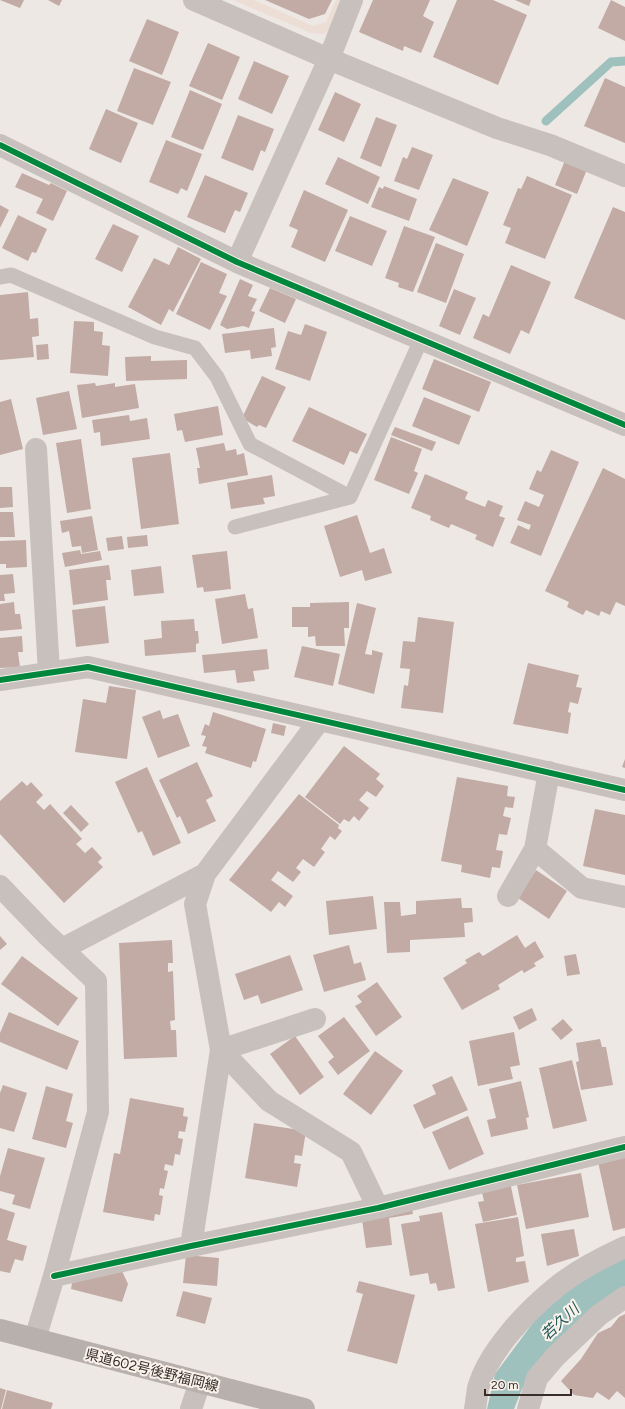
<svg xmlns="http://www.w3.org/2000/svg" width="625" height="1409" font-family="Figtree,'Noto Sans JP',sans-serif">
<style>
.plaza{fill:#ecded4}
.water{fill:#9fc1be}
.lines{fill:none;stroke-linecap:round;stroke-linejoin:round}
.stream{stroke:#9fc1be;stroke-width:9}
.building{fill:#c2aaa5}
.lane{stroke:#c7c0bc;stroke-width:15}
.street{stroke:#c7c0bc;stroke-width:22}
.secondary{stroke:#b8b0ac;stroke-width:22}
.cycleway-casing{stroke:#faf2eb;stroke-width:8}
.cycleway{stroke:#00873e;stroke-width:6}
.labels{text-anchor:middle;stroke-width:4;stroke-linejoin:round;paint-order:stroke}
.street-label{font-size:14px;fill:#392d2a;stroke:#faf2eb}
.water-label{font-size:15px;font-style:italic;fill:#1f5a58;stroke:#faf2eb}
</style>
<rect width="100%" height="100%" fill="#eee8e4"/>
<!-- plaza -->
<path class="plaza" d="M233,0H254L313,26L326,22L336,0H344L333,27L324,34L311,33Z"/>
<!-- water -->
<path class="water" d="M625,1257V1287L538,1364L522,1389L514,1409H487L495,1374L538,1316L580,1281Z"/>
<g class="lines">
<!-- stream -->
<path class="stream" d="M546,121L611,62L625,61"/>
</g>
<!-- building -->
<path class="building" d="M0,0H24L20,8Z
M48,0H62L59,6Z
M265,0H332L325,14L309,19Z
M373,0H430L423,16L434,22L421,53L404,46L403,51L359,32Z
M457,0H493L527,15L498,85L433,57Z
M515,0H531L529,6Z
M611,0L625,7V41L598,28Z
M147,19L179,32L162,75L129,61Z
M208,43L240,57L222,100L189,86Z
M254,61L289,76L272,114L238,99Z
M134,68L171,82L153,125L117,111Z
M605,78L625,87V143L584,126Z
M190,90L222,104L203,150L171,137Z
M335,92L361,104L344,142L318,130Z
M106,109L138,123L121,163L89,149Z
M238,115L274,129L265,152L261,150L253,171L221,158Z
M376,117L397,125L381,167L360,158Z
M166,140L202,154L187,191L181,188L178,194L149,182Z
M412,147L433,155L419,190L394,181L403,157L407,159Z
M338,157L380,177L368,204L325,184Z
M566,158L588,167L577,194L555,185Z
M22,173L49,185L51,183L67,191L53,221L36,213L43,199L15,187Z
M205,175L248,193L240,212L235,210L225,233L187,217Z
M527,176L572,195L545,259L505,243L511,228L503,225L518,188L521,189Z
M453,178L489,192L467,246L429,230Z
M384,186L417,199L409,221L371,207L379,187L383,189Z
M304,190L348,210L325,262L291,247L298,230L289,226Z
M0,205L9,210L0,228Z
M613,207L625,212V320L574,298Z
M18,215L47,229L36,253L32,252L28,261L2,248Z
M350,216L387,231L372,266L335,251Z
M113,224L139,236L122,272L95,259Z
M404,226L435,237L413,292L398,287L399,283L385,278Z
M436,243L464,254L446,303L417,292Z
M178,247L201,259L173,312L169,309L161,325L128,307L154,258L169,265Z
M201,262L227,274L219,293L227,296L210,330L176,314Z
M511,265L551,282L529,334L521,330L510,354L473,338L483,314L489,317Z
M240,279L253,285L248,296L257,299L251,311L255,312L249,328L243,326L227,329L220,325Z
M270,288L296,299L285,323L259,311Z
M454,289L476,298L460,335L439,326Z
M28,292L30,319L38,318L39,336L32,337L34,357L0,360V295Z
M74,321L94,322V331L103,332L102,345L110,346L108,376L70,373Z
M305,324L327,332L310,381L275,369L288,331L301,335Z
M274,328L276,347L271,348L272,356L251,359L250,350L225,353L222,334Z
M48,344L49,359L37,360L36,345Z
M151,356V361L187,360V379L126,381L125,357Z
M434,359L491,382L479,412L422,389Z
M262,376L286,387L266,428L259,425L257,427L242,418Z
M95,383L96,386L115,383V387L135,384L139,408L82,418L77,385Z
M69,391L77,429L43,435L36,398Z
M424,397L471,416L459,445L412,426Z
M11,399L23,449L0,455V402Z
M218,406L223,435L185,442L182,430L177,431L174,414Z
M309,407L367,434L357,454L350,451L344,465L292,441Z
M129,415L130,421L147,418L150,439L101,446L100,432L94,433L92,420Z
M395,427L436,442L432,451L391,435Z
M391,437L422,449L414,471L418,473L409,494L374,480Z
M81,439L91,509L67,513L56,443Z
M224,443L226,451L236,449L237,455L244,453L248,475L199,484L197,468H200L196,448Z
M551,450L579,462L541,556L510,543L518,525L529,530L531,525L517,520L525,501L539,507L544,495L529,489L537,470L541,472Z
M170,453L179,524L141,529L132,458Z
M603,468L625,479V606L616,602L610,615L601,611L599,616L586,610L583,615L567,607L569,602L545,591Z
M425,474L468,492L465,499L485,507L488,500L503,506L499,516L505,518L493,547L475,539L477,535L451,524L449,528L430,520L431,516L411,508Z
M272,475L275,496L263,498L265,504L231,509L227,483Z
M0,487H12L13,507L0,508Z
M0,512H13L15,537H0Z
M357,515L370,553L384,548L392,573L365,581L362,570L340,577L324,526Z
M92,516L98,550L82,553L81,546L72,547L69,531L62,533L60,521Z
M147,535L148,546L128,548L127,537Z
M122,536L124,549L108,551L106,538Z
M26,540L27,567L6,568V564H0V541Z
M80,550L81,554L100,551L102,560L65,567L62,553Z
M227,551L231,589L204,592L203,587L197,588L192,555Z
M109,565L111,580H106L108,600L73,605L69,570Z
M161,566L164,593L134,596L131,570Z
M13,574L15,593L4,594L5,601H0V575Z
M245,594L248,609L253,608L258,638L222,644L215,599Z
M14,602L15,614H20L22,629L0,631V604Z
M349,602V628H344L345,646H316L315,636L308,637V627H292V607H310V603Z
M357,603L376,608L365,654L372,655V650L383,653L374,694L338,684Z
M105,606L109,643L76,647L72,610Z
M418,617L454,622L443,713L401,708L404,685L408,686L410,669L400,668L403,641L415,642Z
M194,619L195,631H198L199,643L196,644V652L145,656L144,640L162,638L161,621Z
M22,636L23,652H18L20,667L0,668V638Z
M302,646L340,654L333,686L294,677Z
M267,649L269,669L253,671L255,681L237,683L235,670L204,673L202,655Z
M528,663L579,675L576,687L582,688L578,704L570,702L568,712L571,713L568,734L513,724Z
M109,686L136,690L127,759L75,752L83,699L106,703Z
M160,710L163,719L178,714L190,746L158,758L142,717Z
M213,712L266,729L256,762L253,761L251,768L205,753L207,747L202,746L206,736L201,735L205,724L209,726Z
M273,723L286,726L284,736L271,733Z
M344,746L380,774L376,779L384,786L376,797L367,791L359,800L369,808L359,821L354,816L349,822L344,819L340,824L305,797Z
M625,759V768L622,767Z
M197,762L213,796L206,800L216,821L188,834L180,816L177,818L159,780Z
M147,767L181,843L153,856L142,831L138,833L115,782Z
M457,777L508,786L507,796L515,797L513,808L505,807L503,816L511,818L507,835L499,834L496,850L503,851L500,868L492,867L490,878L461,872L462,865L441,861Z
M22,781L27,786L31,782L43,795L36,802L44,810L50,804L82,839L76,844L85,853L92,847L102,858L98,862L103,867L64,903L0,834V801Z
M299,794L339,825L338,828L342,831L335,840L330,836L321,849L325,852L314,867L303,859L296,868L301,872L293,882L278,871L271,880L293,896L285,907L279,902L271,912L229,880Z
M71,805L89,824L81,832L63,813Z
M595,809L625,815V875L583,866Z
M536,870L567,891L549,919L518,898Z
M373,896L377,929L329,935L326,901Z
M461,898L462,908H472L473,922L464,923L465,937L410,940V952L387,953L384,902H400L401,916L416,914V901Z
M517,935L525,948L535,941L544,957L534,963L536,966L524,973L522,970L498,985L500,989L462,1010L443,978L467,963L465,960L479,952L483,956Z
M0,936L7,944L0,950Z
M172,940L173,963H168V972L173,971L175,1020L170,1021L171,1030H176L177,1057L124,1059L119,943Z
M349,945L354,964L361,962L366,980L324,992L313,955Z
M576,954L580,974L567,976L564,956Z
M290,955L303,990L261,1004L258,995L244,1000L235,974Z
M22,956L78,998L58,1026L1,984Z
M377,982L402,1017L376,1036L355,1006L362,1002L357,996Z
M532,1008L537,1020L519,1030L513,1017Z
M9,1012L79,1041L67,1070L0,1042V1033Z
M344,1017L370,1051L338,1075L328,1062L334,1057L318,1036Z
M563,1019L573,1030L561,1040L551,1029Z
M514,1032L520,1065L510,1067L513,1079L478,1086L469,1041Z
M295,1036L324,1077L300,1095L270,1054Z
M600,1039L602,1047H606L613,1085L581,1090L576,1062L579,1061L576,1043Z
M375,1051L403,1071L371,1115L343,1094Z
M572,1060L587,1121L553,1129L539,1068Z
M452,1076L468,1110L424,1129L413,1105L436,1094L432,1085Z
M521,1081L529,1117L526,1118L528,1129L491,1137L487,1120L496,1118L489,1089Z
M3,1085L27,1093L14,1132L0,1128V1093Z
M46,1086L73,1094L66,1121L73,1123L66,1148L32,1139Z
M130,1098L184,1108L183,1116L188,1117L185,1132L179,1131L178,1138L183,1139L180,1155L175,1154L173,1166L165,1164L164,1170L168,1171L164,1189L160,1188L159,1195L163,1196L160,1215L155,1214L154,1221L103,1212L114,1153L120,1154Z
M468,1116L484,1154L449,1170L432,1132Z
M254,1123L306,1131L302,1156L295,1155L294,1163L301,1164L297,1187L245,1178Z
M8,1148L45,1158L30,1209L12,1204L15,1195L0,1191V1176Z
M625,1151V1228L613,1231L597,1157Z
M581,1173L589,1217L526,1229L517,1185Z
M510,1182L517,1215L483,1222L478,1202L484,1201L481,1188Z
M411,1205L413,1214L389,1218L392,1245L366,1248L361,1212Z
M0,1208L15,1213L7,1240L27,1246L23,1261L15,1259L10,1273L0,1271Z
M442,1212L455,1288L438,1291L436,1283L430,1284L428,1273L410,1276L401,1224L420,1221L419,1216Z
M518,1217L524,1256L516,1258V1262L525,1261L529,1282L488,1292L475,1224Z
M574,1229L579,1256L547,1266L541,1234Z
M186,1255L219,1258L217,1286L183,1283Z
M122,1271L128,1284L122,1302L71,1289L72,1283Z
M359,1281L415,1295L397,1364L347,1351L363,1294L356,1292Z
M183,1291L212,1298L205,1324L176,1316Z
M625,1314V1398L617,1391L609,1400L597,1392L593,1398L574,1395L561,1381L581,1359L598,1333L611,1327L619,1317Z
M0,1388L6,1390L1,1409H0Z
M7,1390L53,1403L51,1409H2Z"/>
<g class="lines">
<!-- lane -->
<path class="lane" d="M0,277L11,275L155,337L195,348L217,377L250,444L350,497L421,340
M235,527L350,497"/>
<!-- street -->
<path class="street" d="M194,0L329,59L497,128L550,145L625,176
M0,145L237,262L625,425
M237,262L329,59L352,0
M36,449L49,672
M0,680L88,667L625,790
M549,772L535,849L582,888L625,897
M0,886L46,934L96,981L98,1112L54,1276L35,1339
M508,896L535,849
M62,949L205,874L319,721
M315,1019L221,1050L269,1101L351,1152L378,1208
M191,1246L221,1050L195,904L205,874
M54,1276L191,1246L378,1208L625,1147
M191,1409L200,1382
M475,1409C476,1402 477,1395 478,1388C488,1352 526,1312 554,1289C574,1272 601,1258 625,1247
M528,1409L537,1378L555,1357L599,1315L625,1297"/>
<!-- secondary -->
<path class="secondary" d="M0,1330L304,1409"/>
<defs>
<path id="cycleway" d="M0,145L237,262L625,425
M0,680L88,667L625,790
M54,1276L191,1246L378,1208L625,1147"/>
</defs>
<!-- cycleway casing -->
<use href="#cycleway" class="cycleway-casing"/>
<!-- cycleway -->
<use href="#cycleway" class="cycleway"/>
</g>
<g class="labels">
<!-- street labels -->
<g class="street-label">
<text transform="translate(152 1370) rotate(14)" y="5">県道602号後野福岡線</text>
</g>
<!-- water labels -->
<g class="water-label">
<text transform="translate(560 1322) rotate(-43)" y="5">若久川</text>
</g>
</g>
<!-- scale -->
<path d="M485 1389v6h86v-6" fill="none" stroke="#392d2a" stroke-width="2"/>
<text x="491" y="1389" font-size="12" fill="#392d2a" stroke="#faf2eb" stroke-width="3" paint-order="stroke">20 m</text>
</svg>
